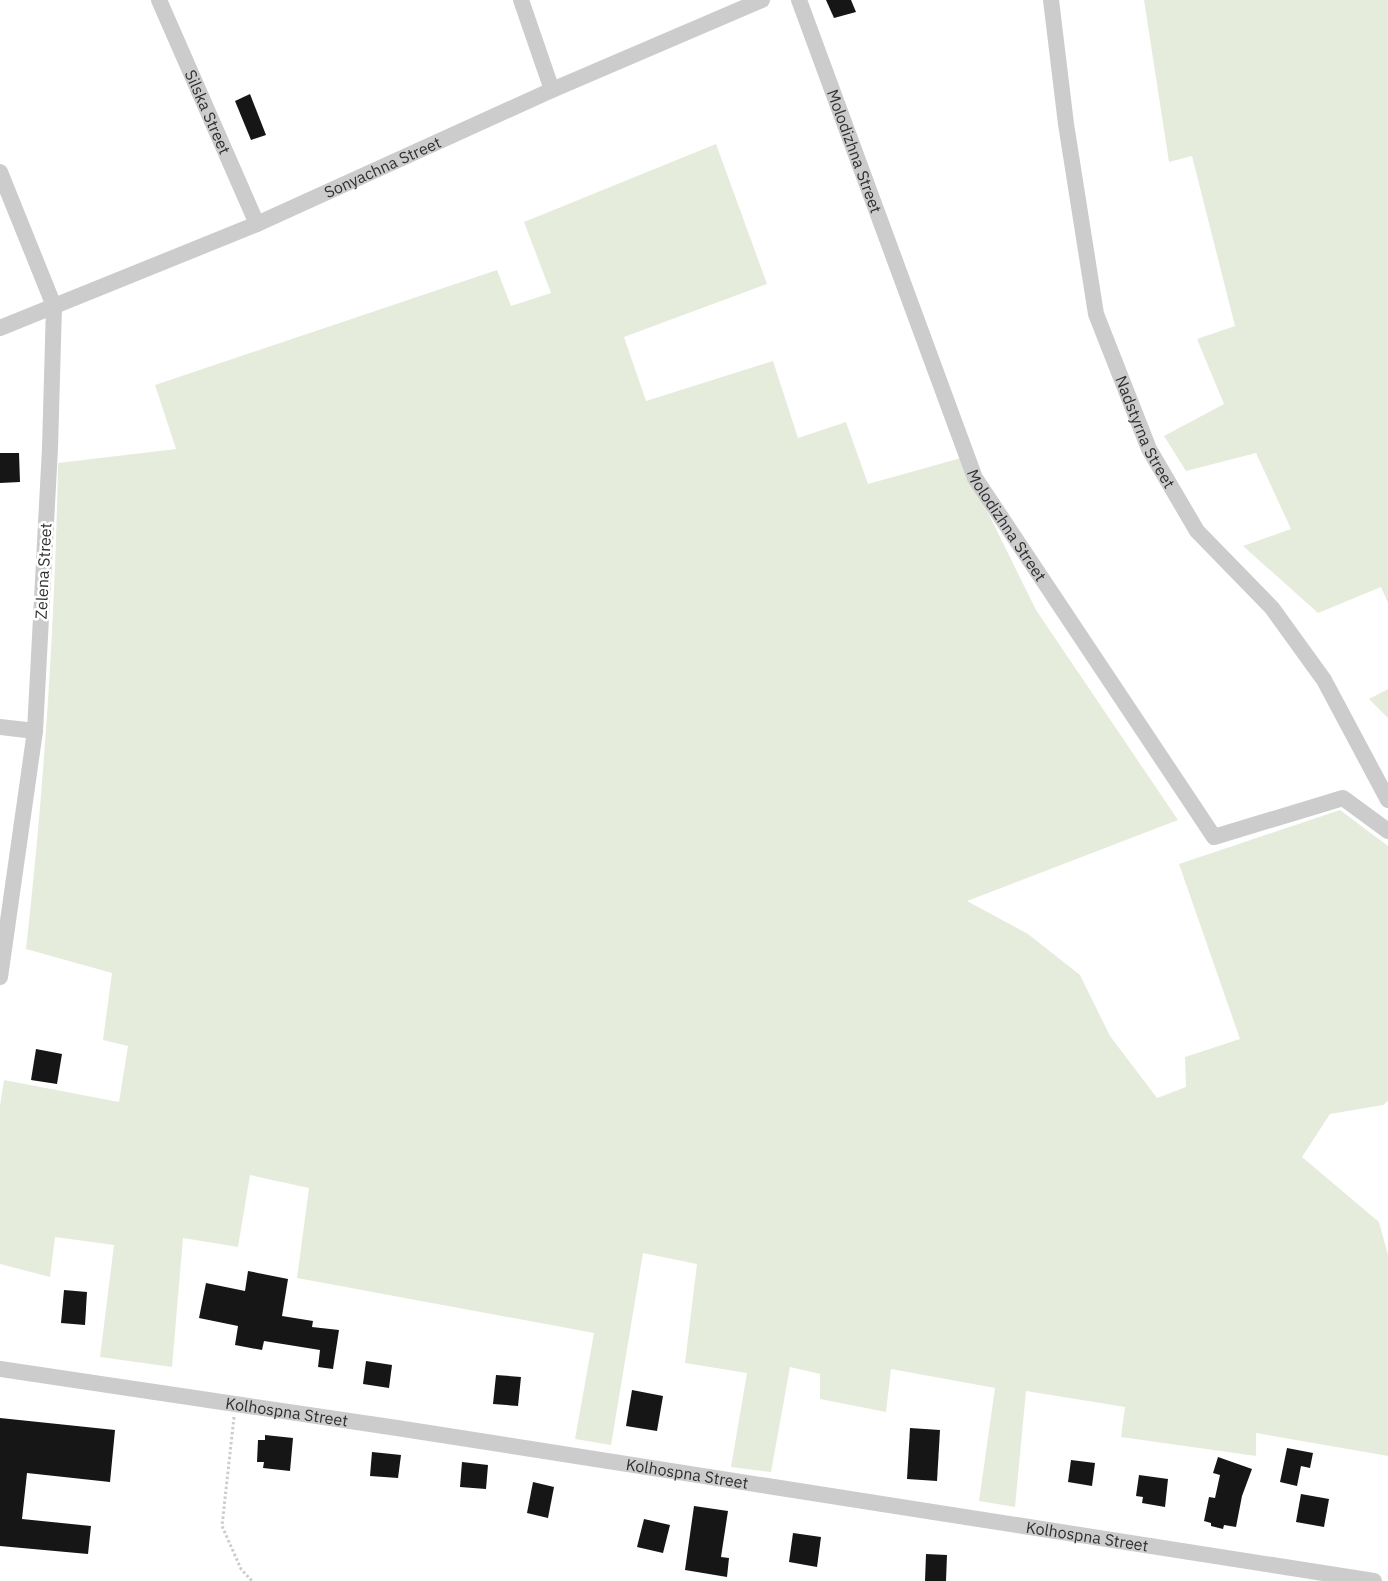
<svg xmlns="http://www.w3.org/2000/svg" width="1388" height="1581" font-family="'IBM Plex Sans',sans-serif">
<rect width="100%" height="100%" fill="#fff"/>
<g fill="#e6ecdc">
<polygon points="1144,0 1388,0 1388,603 1381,587 1318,613 1243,546 1291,529 1256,453 1186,471 1164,436 1224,404 1197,339 1235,326 1192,156 1169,162"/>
<path d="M716,144L767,284L624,337L646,401L773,361L798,438L846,422L868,484L961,458L1036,610L1178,820L967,901L1028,934L1080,975L1110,1036L1157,1098L1186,1087L1185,1057L1240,1039L1179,864L1340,810L1388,846V1101L1383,1105L1330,1114L1302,1157L1379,1222L1388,1255V1456L1256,1433V1456L1121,1437L1125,1407L1026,1391L1015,1507L979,1501L995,1388L891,1369L886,1412L820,1399V1374L790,1367L771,1472L731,1467L747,1373L685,1363L697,1264L643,1253L611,1445L575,1439L594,1333L297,1278L309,1188L250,1175L238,1247L183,1238L172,1367L100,1357L114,1245L55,1237L50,1277L0,1264V1106L4,1080L119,1102L128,1046L103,1040L112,973L26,949C44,788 55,625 58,463L176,449L155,385L497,270L511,306L551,293L524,222Z"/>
<polygon points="1388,689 1388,718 1369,699"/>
</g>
<g fill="#161616">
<polygon points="826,0 851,0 856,12 834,18"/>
<polygon points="250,94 266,135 251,140 235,101"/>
<polygon points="0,453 19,453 20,482 0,483"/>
<polygon points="36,1049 62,1054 57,1084 31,1080"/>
<polygon points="248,1271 288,1279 282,1316 313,1321 312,1327 339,1330 333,1369 318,1367 320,1350 264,1341 262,1350 235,1345 238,1326 199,1318 206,1283 245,1291"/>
<polygon points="64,1290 87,1292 85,1325 61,1323"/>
<polygon points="366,1361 392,1365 389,1388 363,1384"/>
<polygon points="496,1375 521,1377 518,1406 493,1404"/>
<polygon points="632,1390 663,1396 657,1431 626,1426"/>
<polygon points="0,1418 115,1430 110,1482 27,1473 22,1519 91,1526 88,1554 0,1546"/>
<polygon points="910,1428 940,1430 937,1481 907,1479"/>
<polygon points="265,1435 293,1438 290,1471 263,1468 264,1462 257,1462 258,1440 265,1440"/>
<polygon points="1287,1448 1313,1453 1310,1468 1301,1466 1297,1486 1280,1482"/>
<polygon points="372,1452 401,1455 398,1478 370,1476"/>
<polygon points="1218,1457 1252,1469 1242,1496 1236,1527 1224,1525 1223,1529 1211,1526 1211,1523 1204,1521 1209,1497 1215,1498 1220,1475 1213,1473"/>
<polygon points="1071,1460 1095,1463 1092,1486 1068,1482"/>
<polygon points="462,1462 488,1465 486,1489 460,1487"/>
<polygon points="1139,1475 1168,1479 1165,1507 1142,1503 1143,1497 1136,1496"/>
<polygon points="533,1482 554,1487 548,1518 527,1513"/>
<polygon points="1301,1494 1329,1499 1324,1527 1296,1522"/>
<polygon points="694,1506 728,1511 721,1557 729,1558 727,1577 685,1570"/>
<polygon points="644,1519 670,1525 663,1553 637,1547"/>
<polygon points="793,1533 821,1537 817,1567 789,1562"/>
<polygon points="926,1554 947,1555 946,1581 925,1581"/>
</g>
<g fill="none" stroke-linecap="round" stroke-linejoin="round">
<polyline stroke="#ccc" stroke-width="3" stroke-dasharray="2.5 2.5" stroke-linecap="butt" points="234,1417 222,1526 241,1569 252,1581"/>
<g stroke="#ccc" stroke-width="16">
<path id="s1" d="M159,0L257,224"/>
<polyline points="521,0 552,90"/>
<path id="s2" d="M799,0L975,478L1214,837L1343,798L1388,831"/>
<path id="s3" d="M1051,0L1066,124L1096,314L1149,449L1197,531L1272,608L1324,680L1388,800"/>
<polyline points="0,172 54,306 50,448 35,731 0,977"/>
<path id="s4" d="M0,328L257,224L552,90L762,0"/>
<polyline points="0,727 35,731"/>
<path id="s5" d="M0,1369L397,1428L1374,1581"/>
</g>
</g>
<g text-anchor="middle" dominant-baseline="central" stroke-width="5" stroke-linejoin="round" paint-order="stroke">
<g font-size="16" fill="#2f2f2f" stroke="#fff">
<text stroke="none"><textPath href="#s1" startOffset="122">Silska Street</textPath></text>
<text stroke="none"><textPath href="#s2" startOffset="161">Molodizhna Street</textPath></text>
<text stroke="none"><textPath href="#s4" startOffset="415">Sonyachna Street</textPath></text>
<text stroke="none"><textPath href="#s3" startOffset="445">Nadstyrna Street</textPath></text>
<text stroke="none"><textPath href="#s2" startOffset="566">Molodizhna Street</textPath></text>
<text transform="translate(43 571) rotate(-87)">Zelena Street</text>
<text stroke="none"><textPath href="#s5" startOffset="290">Kolhospna Street</textPath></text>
<text stroke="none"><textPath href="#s5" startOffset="695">Kolhospna Street</textPath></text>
<text stroke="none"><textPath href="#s5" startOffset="1100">Kolhospna Street</textPath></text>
</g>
</g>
</svg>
